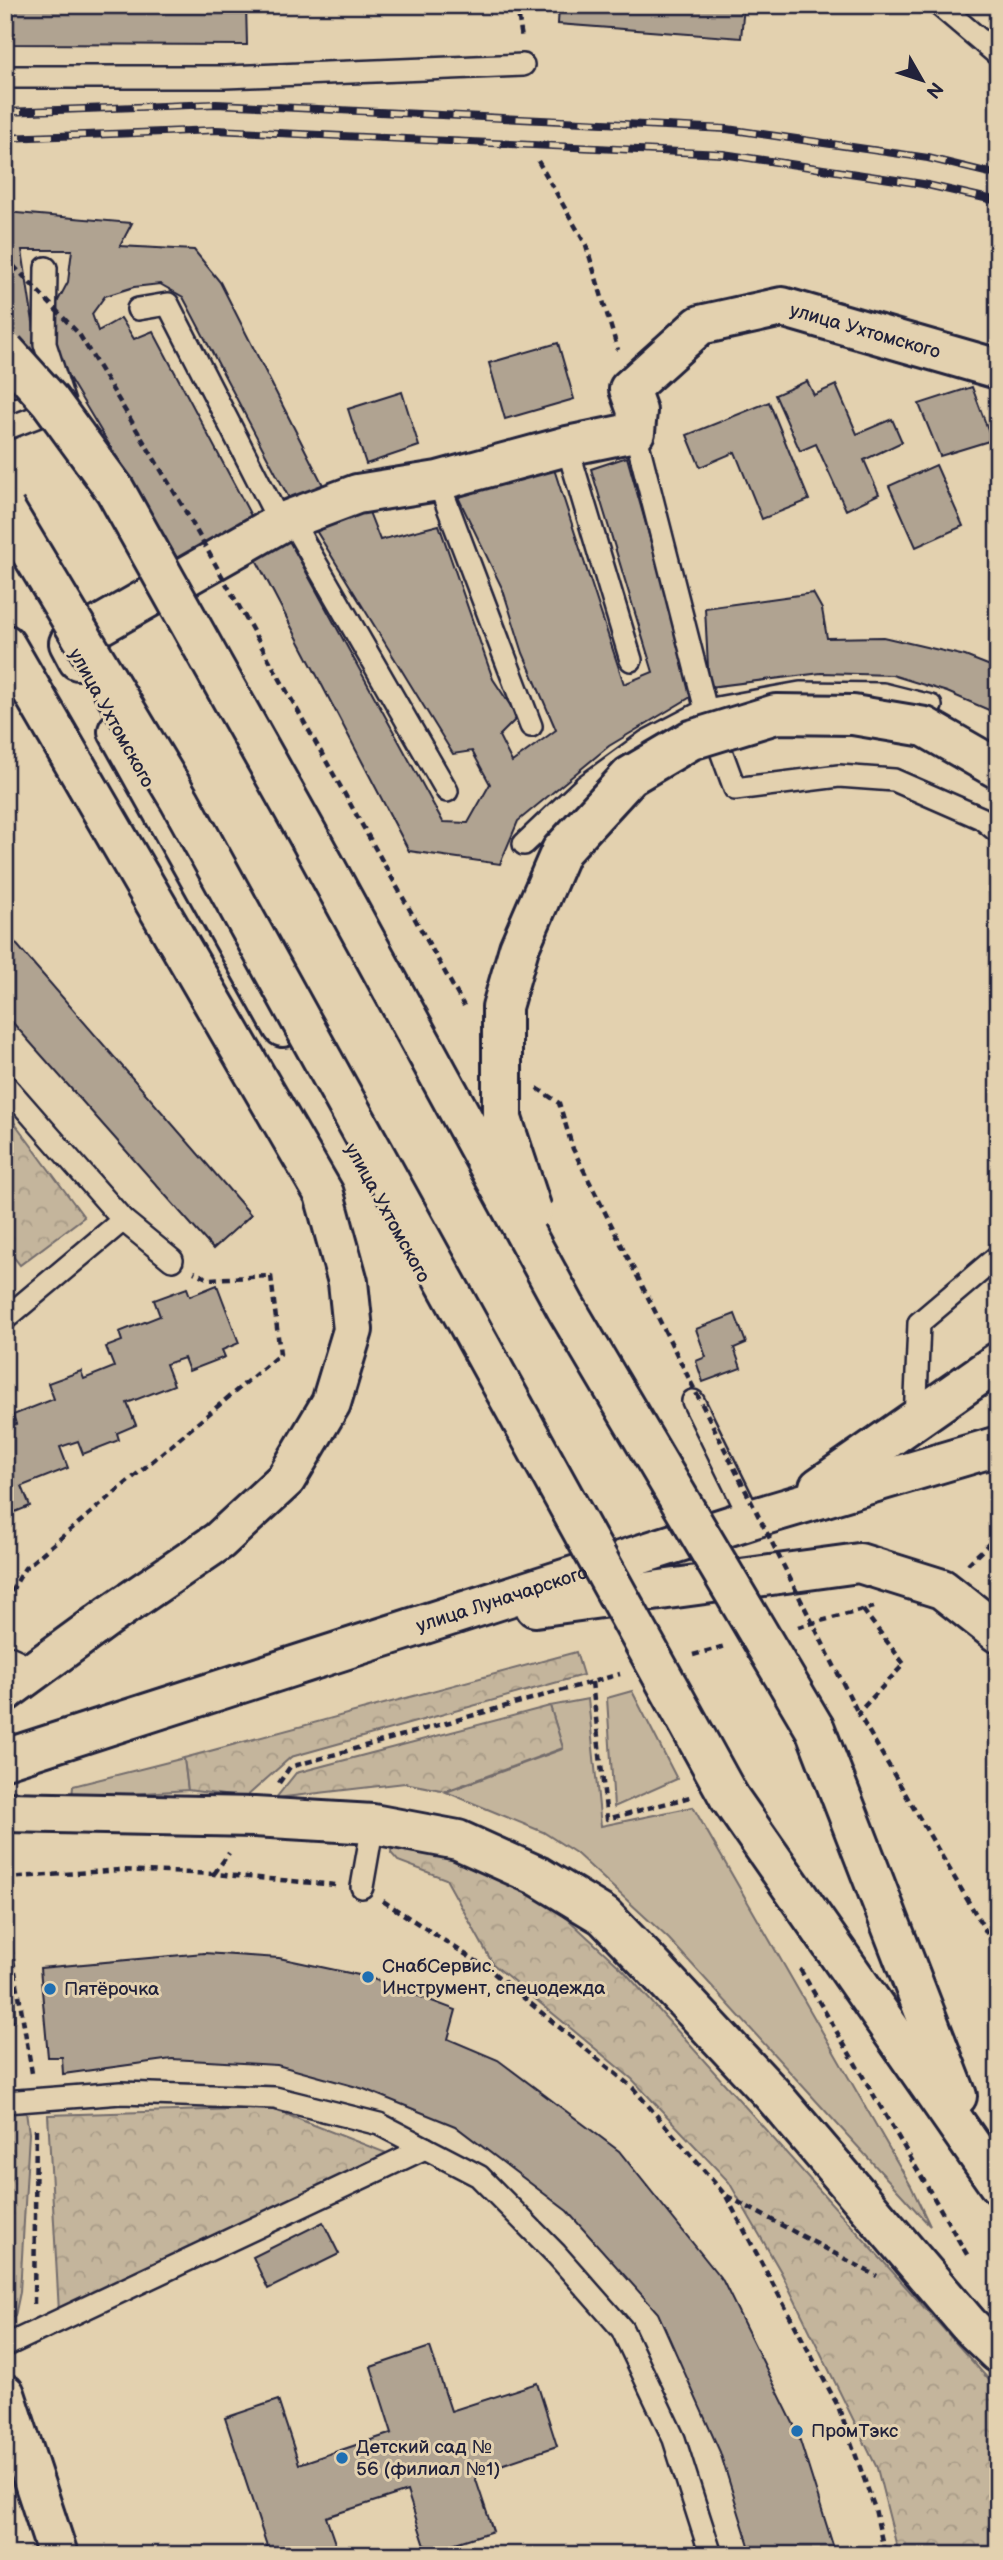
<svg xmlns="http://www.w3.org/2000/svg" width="1003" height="2560" font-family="'Balsamiq Sans',sans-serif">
<defs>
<pattern id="forest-crowns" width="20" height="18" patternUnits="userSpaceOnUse" patternTransform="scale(1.75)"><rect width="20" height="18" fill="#c4b59c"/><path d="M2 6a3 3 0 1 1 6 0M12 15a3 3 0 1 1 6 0" fill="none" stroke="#a89b87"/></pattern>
</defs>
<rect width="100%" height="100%" fill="#e3d1af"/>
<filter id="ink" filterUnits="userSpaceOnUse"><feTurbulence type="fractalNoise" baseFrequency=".0143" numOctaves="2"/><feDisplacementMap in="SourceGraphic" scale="14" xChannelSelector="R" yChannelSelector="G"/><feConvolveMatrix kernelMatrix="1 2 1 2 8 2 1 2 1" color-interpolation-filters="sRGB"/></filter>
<g filter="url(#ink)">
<g fill="#c4b59c" stroke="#736c6c" stroke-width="2">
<polygon points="632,1691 677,1779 614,1807 607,1698"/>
<polygon points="588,1699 601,1826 693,1807 911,2186 930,2226 669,1939 576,1853 543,1832 446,1792 563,1749 550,1706"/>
<polygon points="184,1758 188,1790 72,1798 73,1786"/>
</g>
<g fill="url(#forest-crowns)" stroke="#736c6c" stroke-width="2">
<polygon points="5,1110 84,1217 20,1265 5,1246"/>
<polygon points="576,1652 583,1675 291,1757 245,1798 188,1790 184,1758"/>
<polygon points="550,1706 563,1748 446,1791 405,1783 276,1798 296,1773"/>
<polygon points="392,1844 437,1848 529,1889 569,1920 624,1971 998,2390 998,2555 899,2555 877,2468 781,2272 729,2182 632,2079 493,1964 446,1879 398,1861 391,1853"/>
<polygon points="270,2108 389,2154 59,2312 48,2115"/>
<polygon points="26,2112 29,2133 20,2292 15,2316 5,2321 5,2113"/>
</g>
<g fill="#b0a391" stroke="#22223b" stroke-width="2">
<polygon points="5,5 246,5 247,45 5,44"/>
<polygon points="559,5 744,5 741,38 558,24"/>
<polygon points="998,110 998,144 990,141"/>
<polygon points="5,212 132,223 120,246 194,250 220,282 324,487 290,500 183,297 160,284 134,287 105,296 92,314 98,331 121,318 134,339 153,331 257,527 182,566 59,361 52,312 68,282 72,250 22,250 44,394 5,398"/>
<polygon points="558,343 574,399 505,419 489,363"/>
<polygon points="807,381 814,395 836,385 857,434 892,419 902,442 864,460 879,494 846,510 816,444 800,451 775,395"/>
<polygon points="972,387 992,440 940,456 919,404"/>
<polygon points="402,392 419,446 366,464 348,409"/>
<polygon points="769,402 809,500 762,519 735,452 700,467 687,435"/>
<polygon points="627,457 694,695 609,746 518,821 500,864 409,851 250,548 286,535 443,822 468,823 490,784 472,751 453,754 312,524 367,507 380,540 439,525 493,679 518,717 499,736 512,762 556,730 523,653 503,590 458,497 554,469 624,684 653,672 591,469"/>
<polygon points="936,465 963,526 916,547 889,486"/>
<polygon points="813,593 822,609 827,638 883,637 965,656 998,669 998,714 947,692 892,675 821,673 709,687 705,608"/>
<polygon points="5,931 251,1215 213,1249 5,1014"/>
<polygon points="217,1285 239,1343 222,1350 225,1357 189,1371 184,1358 166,1364 174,1385 127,1403 136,1425 117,1433 119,1440 83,1454 78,1441 60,1447 68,1468 22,1486 30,1506 10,1514 13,1521 5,1524 5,1450 8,1449 5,1428 16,1424 13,1415 54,1399 48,1383 81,1371 84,1379 114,1367 106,1347 122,1341 119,1332 160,1316 154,1300 187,1288 190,1296"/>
<polygon points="735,1314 746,1343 734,1348 741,1368 703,1382 696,1361 706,1357 696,1329"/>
<polygon points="204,1953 279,1958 368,1977 456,2010 448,2039 498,2060 619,2151 723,2281 797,2431 836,2555 752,2555 720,2452 658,2313 567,2211 455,2126 364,2089 277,2065 172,2059 63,2074 62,2057 48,2057 40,1968"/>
<polygon points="5,1979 14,1982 15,2021 5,2022"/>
<polygon points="323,2222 339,2254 268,2289 253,2257"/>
<polygon points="430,2347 451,2411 537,2383 557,2446 474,2474 493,2531 427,2552 407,2491 326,2517 339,2555 270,2555 225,2418 278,2400 299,2464 392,2433 371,2367"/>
</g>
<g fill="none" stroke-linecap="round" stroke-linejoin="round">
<defs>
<g id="service">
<polyline points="939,5 998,55"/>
<polyline points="5,77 225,77 523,65"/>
<polyline points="138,309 168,304 280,523"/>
<polyline points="5,429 65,406 45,344 46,268"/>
<polyline points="635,432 706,710 735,789 839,776 894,780 981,818 998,832"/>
<polyline points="567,446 631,660"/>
<polyline points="438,481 531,726"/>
<polyline points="291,520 447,791"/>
<polyline points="524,844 585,786 647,741 706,710 800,693 883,694 931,706"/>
<polyline points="5,1085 123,1220 172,1260"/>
<polyline points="5,1319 123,1220"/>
<polyline points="693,1401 751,1519"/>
<polyline points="915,1422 919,1323 998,1256"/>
<polyline points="5,1655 36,1669"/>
<polyline points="362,1887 373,1824"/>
<polyline points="5,2102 121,2093 275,2098 379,2124 479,2176 556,2254 622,2329 674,2439 711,2555"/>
<polyline points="5,2346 425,2148"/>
</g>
<g id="minor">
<path id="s1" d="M78,660L69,643L280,523L357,494L438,481L567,446L635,432L637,411L629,389L700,325L782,307L998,369"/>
<polyline points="118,731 283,1027"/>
<polyline points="5,2394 58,2555"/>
</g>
<g id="primary">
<polyline points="5,644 324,1194 348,1282 353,1330 331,1403 286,1479 219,1541 109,1616 5,1692"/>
<polyline points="819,1487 998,1362"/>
<polyline points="535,1607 859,1563 942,1589 998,1633"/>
<polyline points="815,1729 957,2096"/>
<path id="s2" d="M5,1759L751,1519L998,1446"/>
<polyline points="729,1797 998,2184"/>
<polyline points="5,1812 254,1817 373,1824 458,1840 538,1876 604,1916 656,1970 772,2094 969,2325 998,2353"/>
</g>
</defs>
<use href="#service" stroke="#22223b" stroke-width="26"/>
<use href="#minor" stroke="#22223b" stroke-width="44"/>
<use href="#primary" stroke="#22223b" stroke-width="44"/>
<g stroke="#22223b" stroke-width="4.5" stroke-dasharray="7 5" stroke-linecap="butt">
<polyline points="517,5 522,39"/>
<polyline points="538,161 586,245 618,350"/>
<polyline points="968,1564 998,1535"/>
<polyline points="5,1602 25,1568 280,1354 271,1276 209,1279 194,1272"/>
<polyline points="863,1610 904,1664 858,1713 998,1952"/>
<polyline points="798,1627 874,1607"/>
<polyline points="693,1655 725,1646"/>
<polyline points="592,1682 607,1819 690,1797"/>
<polyline points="279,1783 290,1767 620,1674"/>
<polyline points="214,1874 229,1853"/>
<polyline points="5,1878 121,1870 214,1874 336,1885"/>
<polyline points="383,1901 490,1970 633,2088 726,2196 838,2406 875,2509 885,2555"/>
<polyline points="5,1912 32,2073"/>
<polyline points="800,1969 969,2258"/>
<polyline points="727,2196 877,2276"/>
<polyline points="34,2304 36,2127"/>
</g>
<use href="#service" stroke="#e3d1af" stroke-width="21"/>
<use href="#minor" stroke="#e3d1af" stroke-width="38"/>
<use href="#primary" stroke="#e3d1af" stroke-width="38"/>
<defs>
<g id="rail">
<polyline points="5,112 216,104 727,129 928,158 998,175"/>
<polyline points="5,138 216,130 723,154 923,184 998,201"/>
</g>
</defs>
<use href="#rail" stroke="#22223b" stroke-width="8"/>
<use href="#rail" stroke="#e3d1af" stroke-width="5" stroke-dasharray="16" stroke-linecap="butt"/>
<defs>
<g id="primary-bridge">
<polyline points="5,351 50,401 115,490 307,833 566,1308 815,1729"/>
<polyline points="5,509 180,801 729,1797"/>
<polyline points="532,1210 502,1119 502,1007 519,948 561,851 630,776 691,740 776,714 853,715 925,727 998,769"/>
</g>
</defs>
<use href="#primary-bridge" stroke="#22223b" stroke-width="44" stroke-linecap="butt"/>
<g stroke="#22223b" stroke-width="4.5" stroke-dasharray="7 5" stroke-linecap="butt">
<polyline points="5,257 79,334 182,505 464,1006"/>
<polyline points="537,1088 559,1103 573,1149 858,1713"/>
</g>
<use href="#primary-bridge" stroke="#e3d1af" stroke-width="38"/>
</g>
</g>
<g fill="#1f6fb2" stroke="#e3d1af" stroke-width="2.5">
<circle cx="368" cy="1977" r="7"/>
<circle cx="50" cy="1989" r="7"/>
<circle cx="797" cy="2431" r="7"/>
<circle cx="342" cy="2458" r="7"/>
</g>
<g text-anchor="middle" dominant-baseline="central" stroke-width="6" stroke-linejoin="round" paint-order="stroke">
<g font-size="19" fill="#22223b" stroke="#e3d1af">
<text stroke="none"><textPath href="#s1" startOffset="940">улица Ухтомского</textPath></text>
<text transform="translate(111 718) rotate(61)">улица Ухтомского</text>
<text transform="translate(387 1213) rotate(61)">улица Ухтомского</text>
<text stroke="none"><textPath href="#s2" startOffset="522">улица Луначарского</textPath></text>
</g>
<g font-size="19" fill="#22223b" stroke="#e3d1af" text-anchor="start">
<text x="382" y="1966">СнабСервис.<tspan x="382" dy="22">Инструмент, спецодежда</tspan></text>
<text x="64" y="1989">Пятёрочка</text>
<text x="811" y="2431">ПромТэкс</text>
<text x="356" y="2447">Детский сад №<tspan x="356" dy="22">56 (филиал №1)</tspan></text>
</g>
</g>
<rect width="1003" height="2560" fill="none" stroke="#e3d1af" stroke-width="28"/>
<rect x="14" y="14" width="975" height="2532" fill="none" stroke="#22223b" stroke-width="2.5" filter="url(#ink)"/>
<g transform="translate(922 80) rotate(129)" stroke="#e3d1af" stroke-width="5" paint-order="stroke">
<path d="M0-5L12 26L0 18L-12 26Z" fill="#22223b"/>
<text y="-10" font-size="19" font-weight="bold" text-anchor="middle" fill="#22223b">N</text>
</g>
</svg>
